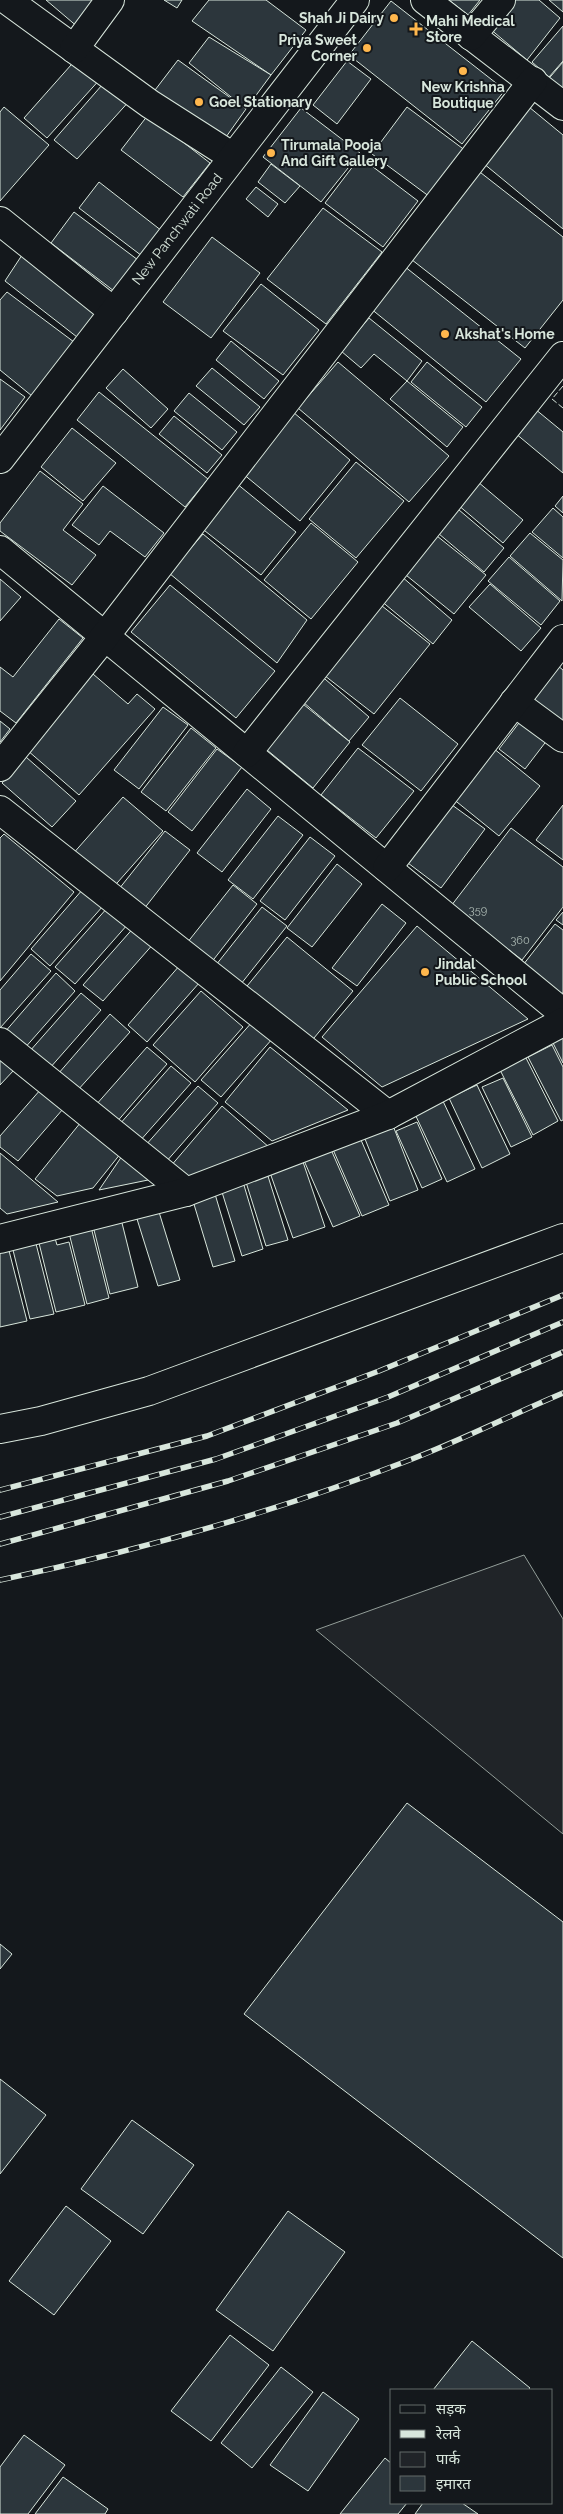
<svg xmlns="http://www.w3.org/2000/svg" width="563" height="2514" font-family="Raleway,'Noto Sans Devanagari',sans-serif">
<rect width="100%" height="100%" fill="#14181c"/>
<polygon fill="#202428" stroke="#939e99" points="524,1555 563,1619 563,1834 316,1630"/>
<g fill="#2c363c" stroke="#d8e6dc">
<polygon points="46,0 102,0 79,28"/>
<polygon points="164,0 182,0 177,8"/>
<polygon points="209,0 266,0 306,30 271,75 192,21"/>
<polygon points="449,0 480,0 468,15"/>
<polygon points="514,0 539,0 560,18 527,60 489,28"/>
<polygon points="549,0 563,0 563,12"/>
<polygon points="391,1 505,90 462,144 349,55"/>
<polygon points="563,26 563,61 549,77 532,62"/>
<polygon points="209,37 271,75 246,109 189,63"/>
<polygon points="79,56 102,77 47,138 24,118"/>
<polygon points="178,60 246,109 221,144 152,94"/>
<polygon points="347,61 371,79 337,124 313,105"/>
<polygon points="563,62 563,98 545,83"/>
<polygon points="109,77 132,98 77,159 54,140"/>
<polygon points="4,107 49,145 0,201 0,112"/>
<polygon points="407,107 466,151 430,197 372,154"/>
<polygon points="529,107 563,135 563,229 483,163"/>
<polygon points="301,108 360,153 321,202 263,157"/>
<polygon points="148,115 210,163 183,197 121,150"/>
<polygon points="360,157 418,201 383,247 325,203"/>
<polygon points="271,164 300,186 285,203 258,182"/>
<polygon points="476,169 563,237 563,300 525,348 407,256"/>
<polygon points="99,182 162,231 142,256 79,208"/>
<polygon points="256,187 278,204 268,217 246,199"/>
<polygon points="323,208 382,252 326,324 267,279"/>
<polygon points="74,212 138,260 114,291 51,243"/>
<polygon points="212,237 260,273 211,338 163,302"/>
<polygon points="24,252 98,309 77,337 5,281"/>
<polygon points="404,266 521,359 486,402 370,308"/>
<polygon points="261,284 319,330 283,375 223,331"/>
<polygon points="7,292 74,342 32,396 0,370 0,300"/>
<polygon points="369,318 422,361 407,381 374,354 361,368 341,351"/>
<polygon points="231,341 279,381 264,399 216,360"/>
<polygon points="338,362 449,456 409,502 298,408"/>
<polygon points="427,362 482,407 466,427 411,382"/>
<polygon points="212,368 260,407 244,425 196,386"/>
<polygon points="123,369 168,409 151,428 106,388"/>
<polygon points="0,379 25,397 0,430"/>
<polygon points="407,381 463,427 447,447 390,399"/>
<polygon points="99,392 208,479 185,507 77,420"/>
<polygon points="189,393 237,432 222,450 174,411"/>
<polygon points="529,404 563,432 563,473 509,428"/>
<polygon points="293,412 350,460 300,521 242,473"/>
<polygon points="174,416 222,455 207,473 159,434"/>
<polygon points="72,428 116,463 83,501 41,467"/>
<polygon points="356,462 404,501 356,558 309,519"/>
<polygon points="40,471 83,504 63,530 96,555 72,585 0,531 0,523"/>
<polygon points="471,476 523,520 503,543 451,499"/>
<polygon points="236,483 296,532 261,575 200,527"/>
<polygon points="103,486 164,533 145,557 110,531 99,545 72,525"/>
<polygon points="563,496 563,513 555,506"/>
<polygon points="452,504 504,548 484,572 432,528"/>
<polygon points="553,508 563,517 563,558 532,532"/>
<polygon points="311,523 358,562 311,619 264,580"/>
<polygon points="432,532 486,575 454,614 401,571"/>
<polygon points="530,533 563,560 562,601 510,556"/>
<polygon points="203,534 307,620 277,663 169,573"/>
<polygon points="509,557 560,601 541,625 488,581"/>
<polygon points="401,576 452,620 433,644 380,600"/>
<polygon points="0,579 21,597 0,621"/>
<polygon points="490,584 541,628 521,651 469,607"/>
<polygon points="170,585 275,671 236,718 131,632"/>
<polygon points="377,602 430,644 374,714 320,672"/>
<polygon points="59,619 83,638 16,723 0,711 0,667 13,677"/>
<polygon points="552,661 563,670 563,723 526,693"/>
<polygon points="318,673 369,717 349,741 297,697"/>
<polygon points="93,674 128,704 137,694 155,709 79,795 27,750"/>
<polygon points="400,698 458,744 421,791 362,745"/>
<polygon points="298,700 350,742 313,788 261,745"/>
<polygon points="163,707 188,725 139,789 114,770"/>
<polygon points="522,719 548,739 525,769 499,749"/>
<polygon points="0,721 10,729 0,742"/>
<polygon points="191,728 216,748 166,811 141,792"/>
<polygon points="358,748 414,791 376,838 321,795"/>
<polygon points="493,748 540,786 499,836 452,798"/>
<polygon points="217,749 242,767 192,831 168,812"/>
<polygon points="26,757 76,801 52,827 2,783"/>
<polygon points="247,789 271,809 222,872 197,853"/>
<polygon points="123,797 163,831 110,891 71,856"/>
<polygon points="448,802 485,829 441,888 404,860"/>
<polygon points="563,805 563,860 536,840"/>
<polygon points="278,816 303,835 253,899 228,880"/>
<polygon points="511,828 563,867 563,907 522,960 451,906"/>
<polygon points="165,831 190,850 140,914 115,894"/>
<polygon points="4,834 74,892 0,981 0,838"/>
<polygon points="310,837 335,856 285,920 260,901"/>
<polygon points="337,864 362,884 312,947 287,928"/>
<polygon points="233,885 257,904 207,968 183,948"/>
<polygon points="83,889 103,906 50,966 31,949"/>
<polygon points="382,904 406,923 357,986 332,968"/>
<polygon points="108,907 128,924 75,984 55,967"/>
<polygon points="262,907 287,926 237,989 212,970"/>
<polygon points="563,912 563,925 556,920"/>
<polygon points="555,924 563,930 563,993 560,994 523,965"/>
<polygon points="136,925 155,942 103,1001 83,985"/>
<polygon points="417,926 528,1019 382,1087 322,1037"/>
<polygon points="287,937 353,991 309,1044 243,991"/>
<polygon points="31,954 51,971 0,1028 0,990"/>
<polygon points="180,965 200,982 147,1042 128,1025"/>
<polygon points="56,973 75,991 23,1050 4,1033"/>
<polygon points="201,991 243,1027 195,1082 153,1045"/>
<polygon points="81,993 101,1010 49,1069 29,1052"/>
<polygon points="110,1014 130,1032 77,1091 58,1074"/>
<polygon points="253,1021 273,1038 221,1097 201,1080"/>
<polygon points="563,1033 563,1063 551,1039"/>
<polygon points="552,1045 563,1067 563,1120 561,1121 528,1057"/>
<polygon points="147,1047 167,1064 115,1124 95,1106"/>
<polygon points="270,1047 348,1110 272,1141 225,1102"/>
<polygon points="525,1056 558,1121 533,1135 499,1068"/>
<polygon points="0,1058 14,1070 0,1085"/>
<polygon points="171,1066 191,1083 139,1142 119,1125"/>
<polygon points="503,1078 532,1137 511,1147 482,1087"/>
<polygon points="477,1085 510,1154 482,1168 449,1098"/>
<polygon points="198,1086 218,1103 165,1163 145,1146"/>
<polygon points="41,1089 63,1109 18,1161 0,1147 0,1136"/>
<polygon points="442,1099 475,1169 447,1182 414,1112"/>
<polygon points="222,1106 270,1148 186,1181 170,1167"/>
<polygon points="85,1117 125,1148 93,1188 57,1196 35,1179"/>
<polygon points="417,1122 442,1179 422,1188 396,1131"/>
<polygon points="392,1123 418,1190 390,1201 363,1134"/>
<polygon points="358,1133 389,1205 362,1216 331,1145"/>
<polygon points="329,1145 360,1216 333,1227 302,1156"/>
<polygon points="0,1153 58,1202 7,1214 0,1208"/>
<polygon points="122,1156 153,1179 99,1190"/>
<polygon points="301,1156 325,1227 293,1238 268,1167"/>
<polygon points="267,1173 288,1240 266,1246 245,1179"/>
<polygon points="243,1182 263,1249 242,1256 221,1189"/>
<polygon points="215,1194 235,1261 213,1267 193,1201"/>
<polygon points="159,1212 180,1280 158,1286 137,1219"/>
<polygon points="121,1219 138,1287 110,1294 93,1226"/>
<polygon points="90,1223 109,1298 87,1304 68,1229"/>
<polygon points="53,1231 57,1245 69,1242 85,1305 56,1312 37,1235"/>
<polygon points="34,1236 54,1314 30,1319 11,1242"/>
<polygon points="7,1243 27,1321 0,1327 0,1245"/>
<polygon points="407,1803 563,1922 563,2258 244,2014"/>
<polygon points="0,1944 12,1954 0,1969"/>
<polygon points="0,2079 46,2115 0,2174"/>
<polygon points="132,2120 194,2165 143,2234 81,2189"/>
<polygon points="66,2206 111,2241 54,2315 9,2281"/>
<polygon points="288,2211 345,2252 273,2351 216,2310"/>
<polygon points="230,2335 269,2365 211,2441 171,2411"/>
<polygon points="472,2341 530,2388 528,2390 433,2390"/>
<polygon points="281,2367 313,2392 252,2468 221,2443"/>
<polygon points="323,2392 359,2419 308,2491 270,2465"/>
<polygon points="24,2435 65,2465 28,2514 0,2514 0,2467"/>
<polygon points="385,2458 392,2464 392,2503 407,2503 398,2514 340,2514"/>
<polygon points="63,2477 108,2509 105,2514 35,2514"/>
<polygon points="423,2503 462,2503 478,2514 415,2514"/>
</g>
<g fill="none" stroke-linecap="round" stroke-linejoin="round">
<defs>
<g id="street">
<polyline points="7,0 150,104 233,157"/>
<polyline points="425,0 563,106"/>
<polyline points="471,36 501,0"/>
<polyline points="74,49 110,0"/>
<polyline points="0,221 114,312"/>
<polyline points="0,459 355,0"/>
<polyline points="0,550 563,1013"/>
<polyline points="514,702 563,738"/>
<polyline points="247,753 563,356"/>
<polyline points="0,767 105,636 533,81"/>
<polyline points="0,810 388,1115"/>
<polyline points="387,868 563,639"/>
<polyline points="0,1042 186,1192"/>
<polyline points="0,1239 186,1192 388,1115 563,1022"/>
<polyline points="0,1429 41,1421 149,1391 563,1238"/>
</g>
</defs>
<use href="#street" stroke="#d8e6dc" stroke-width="30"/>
<use href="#street" stroke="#14181c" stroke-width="28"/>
<defs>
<g id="rail">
<polyline points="0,1490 207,1436 379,1371 563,1295"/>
<polyline points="0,1517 216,1459 388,1397 563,1322"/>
<polyline points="0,1544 228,1481 397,1423 563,1352"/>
<path d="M0,1580C138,1551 275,1512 407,1461C460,1441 511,1415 563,1393"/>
</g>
</defs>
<use href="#rail" stroke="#d8e6dc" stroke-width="5.5"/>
<use href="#rail" stroke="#14181c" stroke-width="4" stroke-dasharray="11" stroke-linecap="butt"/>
<polyline stroke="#d8e6dc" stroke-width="1" stroke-dasharray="6 2.5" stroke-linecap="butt" points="563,386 552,399 563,408"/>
</g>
<g fill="#ffb74d" stroke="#14181c" stroke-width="2">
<circle cx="394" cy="18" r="5"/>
<path d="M413.5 21.5h5v5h5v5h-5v5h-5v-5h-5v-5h5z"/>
<circle cx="367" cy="48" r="5"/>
<circle cx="463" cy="71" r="5"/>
<circle cx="199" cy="102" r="5"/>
<circle cx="271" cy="153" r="5"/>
<circle cx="445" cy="334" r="5"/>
<circle cx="425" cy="972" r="5"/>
</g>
<g text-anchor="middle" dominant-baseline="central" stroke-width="4" stroke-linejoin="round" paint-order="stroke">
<g font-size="11" fill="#adbab4">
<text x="478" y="910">359</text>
<text x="520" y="940">360</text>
</g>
<g font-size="14" font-weight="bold" fill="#d8e6dc" stroke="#14181c" text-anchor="start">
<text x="384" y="18" text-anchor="end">Shah Ji Dairy</text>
<text x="426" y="21">Mahi Medical<tspan x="426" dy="16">Store</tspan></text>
<text x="357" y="40" text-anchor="end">Priya Sweet<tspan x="357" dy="16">Corner</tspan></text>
<text x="463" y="87" text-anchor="middle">New Krishna<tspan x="463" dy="16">Boutique</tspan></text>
<text x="209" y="102">Goel Stationary</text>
<text x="281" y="145">Tirumala Pooja<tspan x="281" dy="16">And Gift Gallery</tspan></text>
<text x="455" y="334">Akshat's Home</text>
<text x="435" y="964">Jindal<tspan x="435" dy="16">Public School</tspan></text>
</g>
<g font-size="14" fill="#d8e6dc" stroke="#14181c">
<text transform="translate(177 229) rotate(-52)">New Panchwati Road</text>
</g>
</g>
<rect x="390" y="2389" width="162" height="115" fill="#14181c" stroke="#626a69"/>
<rect x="400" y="2405" width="25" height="8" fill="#14181c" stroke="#626a69"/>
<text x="436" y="2414" font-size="15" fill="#d8e6dc">सड़क</text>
<rect x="400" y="2430" width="25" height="8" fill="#d8e6dc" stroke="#626a69"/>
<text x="436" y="2439" font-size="15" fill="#d8e6dc">रेलवे</text>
<rect x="400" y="2452" width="25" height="15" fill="#202428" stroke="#626a69"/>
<text x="436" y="2464" font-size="15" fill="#d8e6dc">पार्क</text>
<rect x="400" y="2476" width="25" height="15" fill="#2c363c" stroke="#626a69"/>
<text x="436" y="2489" font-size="15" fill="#d8e6dc">इमारत</text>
</svg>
